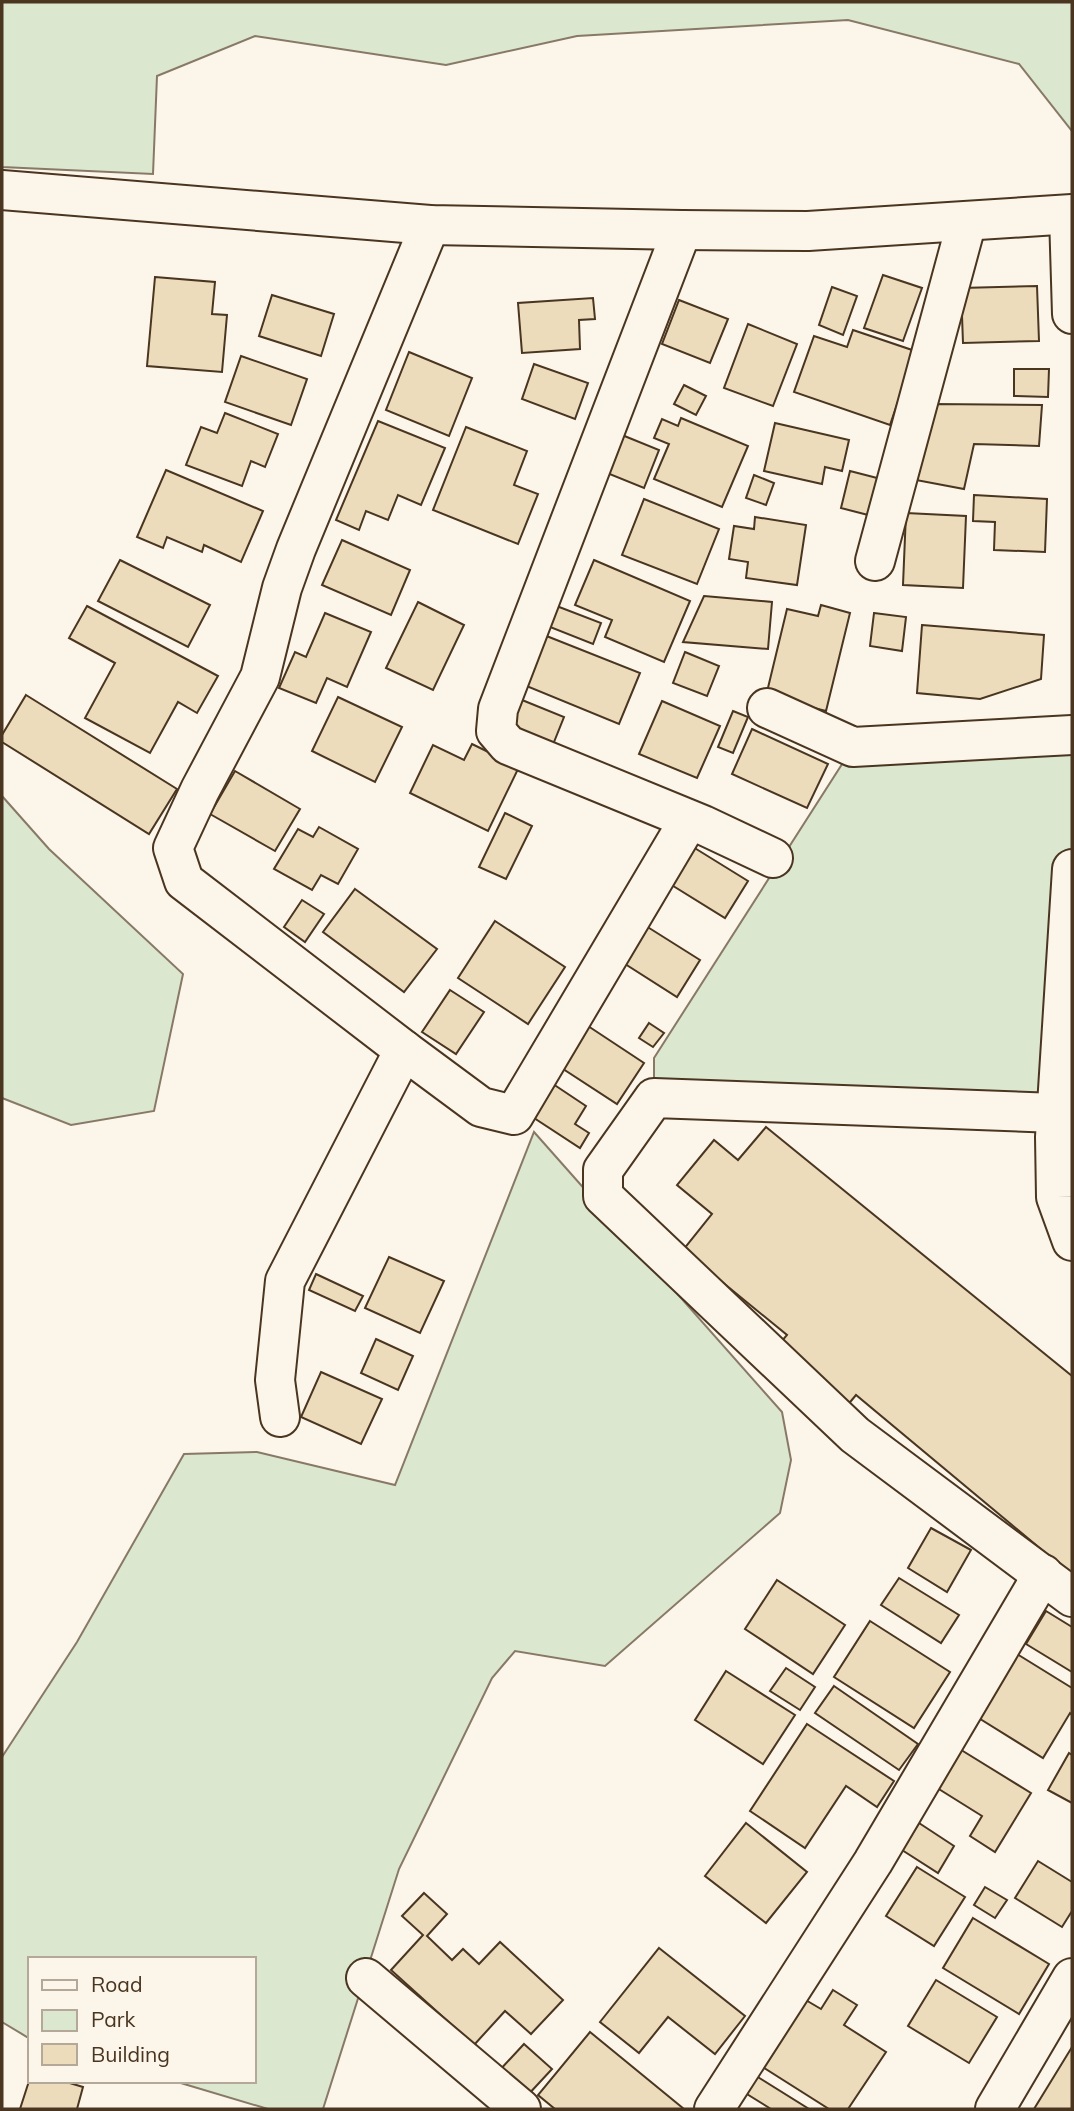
<svg xmlns="http://www.w3.org/2000/svg" width="1074" height="2111" font-family="Mulish,sans-serif">
<rect width="100%" height="100%" fill="#fbf6e9"/>
<g fill="#dce7d0" stroke="#887966" stroke-width="2">
<polygon points="2,2 1072,2 1072,131 1019,64 848,20 577,36 446,65 255,36 157,76 153,174 2,167"/>
<polygon points="1072,735 1072,869 1056,1113 654,1098 654,1058 853,747"/>
<polygon points="2,796 49,849 183,974 154,1111 71,1125 2,1098"/>
<polygon points="534,1132 782,1412 791,1460 780,1513 605,1666 515,1651 492,1678 399,1869 323,2109 268,2109 174,2081 254,2081 254,1959 30,1959 30,2038 27,2037 2,2022 2,1757 77,1642 184,1454 257,1452 395,1485"/>
</g>
<g fill="#ecdcbc" stroke="#4a3520" stroke-width="2">
<polygon points="883,275 922,288 903,341 864,328"/>
<polygon points="155,277 215,282 212,314 227,315 222,372 147,366"/>
<polygon points="1037,286 1039,341 963,343 961,288"/>
<polygon points="832,287 857,296 843,335 819,325"/>
<polygon points="272,295 334,314 321,356 259,336"/>
<polygon points="593,298 595,319 579,320 580,349 522,353 518,303"/>
<polygon points="679,300 728,319 710,363 662,344"/>
<polygon points="748,324 797,344 773,406 724,388"/>
<polygon points="853,330 915,351 890,425 794,392 814,336 847,347"/>
<polygon points="409,352 472,378 449,436 386,410"/>
<polygon points="241,356 307,379 291,425 225,402"/>
<polygon points="534,364 588,383 575,419 522,399"/>
<polygon points="1014,369 1049,369 1048,397 1014,396"/>
<polygon points="684,385 706,396 696,415 674,404"/>
<polygon points="933,404 1042,405 1039,446 974,444 964,489 916,480"/>
<polygon points="225,413 278,434 265,467 251,461 242,486 186,465 201,427 217,433"/>
<polygon points="681,418 748,446 722,507 654,479 669,444 654,438 662,419 678,426"/>
<polygon points="378,421 445,448 421,505 398,495 388,520 366,511 359,530 336,520"/>
<polygon points="775,423 849,440 842,471 825,467 822,484 764,471"/>
<polygon points="466,427 527,451 514,485 538,494 518,544 433,510"/>
<polygon points="622,435 659,450 644,488 607,473"/>
<polygon points="166,470 263,511 241,562 204,545 202,552 167,537 163,548 137,537"/>
<polygon points="850,471 881,479 872,516 841,508"/>
<polygon points="754,475 774,483 766,505 746,498"/>
<polygon points="974,495 1047,499 1045,552 994,550 995,522 973,521"/>
<polygon points="644,499 719,529 697,584 622,555"/>
<polygon points="906,513 966,516 963,588 903,585"/>
<polygon points="755,517 806,525 797,585 746,578 748,562 729,559 734,526 754,529"/>
<polygon points="342,540 410,570 391,615 322,585"/>
<polygon points="120,560 210,605 188,647 98,601"/>
<polygon points="594,560 690,601 664,662 605,637 612,620 575,605"/>
<polygon points="704,596 772,602 768,649 683,642"/>
<polygon points="418,602 464,625 433,690 386,668"/>
<polygon points="554,605 601,623 593,644 545,625"/>
<polygon points="821,605 850,613 826,711 766,696 787,609 818,616"/>
<polygon points="87,606 218,676 197,713 178,702 150,753 85,718 115,663 69,638"/>
<polygon points="325,613 371,632 347,687 327,678 316,703 279,688 295,652 306,657"/>
<polygon points="874,613 906,617 902,651 870,646"/>
<polygon points="922,625 1044,635 1041,679 980,699 917,693"/>
<polygon points="544,635 640,673 619,724 524,685"/>
<polygon points="685,652 719,666 707,696 673,683"/>
<polygon points="26,695 177,789 149,834 2,742 2,735"/>
<polygon points="338,697 402,727 375,782 312,751"/>
<polygon points="522,700 564,717 552,747 510,729"/>
<polygon points="662,701 720,726 697,778 639,754"/>
<polygon points="733,711 748,717 733,753 718,747"/>
<polygon points="752,729 828,764 807,808 732,774"/>
<polygon points="472,744 519,767 488,831 410,793 433,745 464,760"/>
<polygon points="235,771 300,809 275,851 210,814"/>
<polygon points="505,813 532,826 506,879 479,867"/>
<polygon points="319,827 358,849 338,884 321,875 312,890 274,869 298,829 313,837"/>
<polygon points="693,847 748,881 725,918 670,884"/>
<polygon points="355,889 437,949 404,992 323,932"/>
<polygon points="302,900 324,914 305,942 284,927"/>
<polygon points="495,921 565,967 528,1024 458,978"/>
<polygon points="646,926 700,960 677,997 622,962"/>
<polygon points="450,990 484,1012 456,1054 422,1032"/>
<polygon points="649,1023 664,1033 653,1047 639,1038"/>
<polygon points="585,1024 644,1063 617,1104 557,1065"/>
<polygon points="553,1084 586,1106 575,1124 589,1133 580,1148 531,1116"/>
<polygon points="766,1127 1072,1376 1072,1575 856,1395 846,1407 776,1348 787,1335 683,1250 712,1214 677,1185 714,1140 738,1160"/>
<polygon points="389,1257 444,1281 420,1333 365,1308"/>
<polygon points="316,1274 363,1296 355,1311 309,1290"/>
<polygon points="376,1339 413,1356 398,1390 361,1373"/>
<polygon points="321,1372 382,1399 361,1444 301,1417"/>
<polygon points="931,1528 971,1550 947,1592 908,1568"/>
<polygon points="899,1578 959,1615 941,1643 881,1605"/>
<polygon points="777,1580 845,1625 813,1674 745,1629"/>
<polygon points="1046,1611 1072,1627 1072,1672 1026,1644"/>
<polygon points="870,1621 950,1672 914,1728 834,1677"/>
<polygon points="1017,1654 1072,1688 1072,1715 1070,1713 1043,1758 977,1717"/>
<polygon points="786,1668 815,1687 800,1710 770,1691"/>
<polygon points="726,1671 795,1715 763,1764 695,1720"/>
<polygon points="834,1686 918,1744 899,1770 815,1713"/>
<polygon points="807,1724 894,1781 877,1807 846,1786 805,1848 750,1811"/>
<polygon points="958,1748 1031,1793 995,1852 970,1836 982,1816 934,1786"/>
<polygon points="1069,1753 1072,1755 1072,1803 1048,1790"/>
<polygon points="746,1823 807,1872 766,1923 705,1876"/>
<polygon points="919,1823 954,1846 938,1873 902,1850"/>
<polygon points="1038,1861 1072,1882 1072,1911 1062,1927 1015,1898"/>
<polygon points="917,1867 965,1897 934,1946 886,1916"/>
<polygon points="985,1887 1007,1900 995,1918 974,1905"/>
<polygon points="424,1893 447,1914 427,1936 452,1960 463,1949 479,1964 500,1942 563,2000 531,2034 505,2011 474,2045 391,1970 423,1935 402,1916"/>
<polygon points="973,1918 1049,1964 1019,2014 943,1968"/>
<polygon points="659,1948 745,2016 715,2054 668,2017 639,2053 600,2022"/>
<polygon points="936,1980 997,2017 969,2063 908,2026"/>
<polygon points="833,1990 857,2005 844,2025 886,2052 848,2109 829,2109 761,2066 804,1999 821,2009"/>
<polygon points="590,2032 684,2109 555,2109 538,2095"/>
<polygon points="524,2044 552,2069 526,2097 498,2072"/>
<polygon points="1072,2047 1072,2109 1034,2109"/>
<polygon points="753,2074 809,2109 771,2109 742,2091"/>
<polygon points="30,2078 30,2081 63,2081 83,2087 77,2109 20,2109"/>
</g>
<g fill="none" stroke-linecap="round" stroke-linejoin="round">
<defs>
<g id="minor">
<polyline points="2,190 430,225 682,230 808,231 1072,214"/>
<polyline points="1069,215 1072,314"/>
<polyline points="430,225 296,549 282,588 260,677 200,790 173,848 184,881 404,1050 481,1107 514,1115 689,820"/>
<polyline points="682,230 498,709 496,731 508,745 703,825 773,858"/>
<polyline points="875,561 967,221"/>
<polyline points="767,708 853,747 1072,735"/>
<polyline points="1072,869 1055,1137 1056,1197 1072,1241"/>
<polyline points="1056,1113 654,1098 603,1170 603,1196 855,1435 1072,1597"/>
<polyline points="280,1417 275,1380 285,1281 404,1050"/>
<polyline points="366,1978 521,2109"/>
<polyline points="714,2109 873,1862 1043,1574"/>
<polyline points="995,2109 1072,1978"/>
</g>
</defs>
<use href="#minor" stroke="#4a3520" stroke-width="42"/>
<use href="#minor" stroke="#fbf6e9" stroke-width="38"/>
</g>
<rect width="1074" height="2111" fill="none" stroke="#4a3520" stroke-width="7"/>
<rect x="28" y="1957" width="228" height="126" fill="#fbf6e9" stroke="#b4a999" stroke-width="2"/>
<rect x="42" y="1980" width="35" height="10" fill="#fbf6e9" stroke="#b4a999" stroke-width="2"/>
<text x="91" y="1992" font-size="21" fill="#4a3520">Road</text>
<rect x="42" y="2010" width="35" height="21" fill="#dce7d0" stroke="#b4a999" stroke-width="2"/>
<text x="91" y="2027" font-size="21" fill="#4a3520">Park</text>
<rect x="42" y="2044" width="35" height="21" fill="#ecdcbc" stroke="#b4a999" stroke-width="2"/>
<text x="91" y="2062" font-size="21" fill="#4a3520">Building</text>
</svg>
